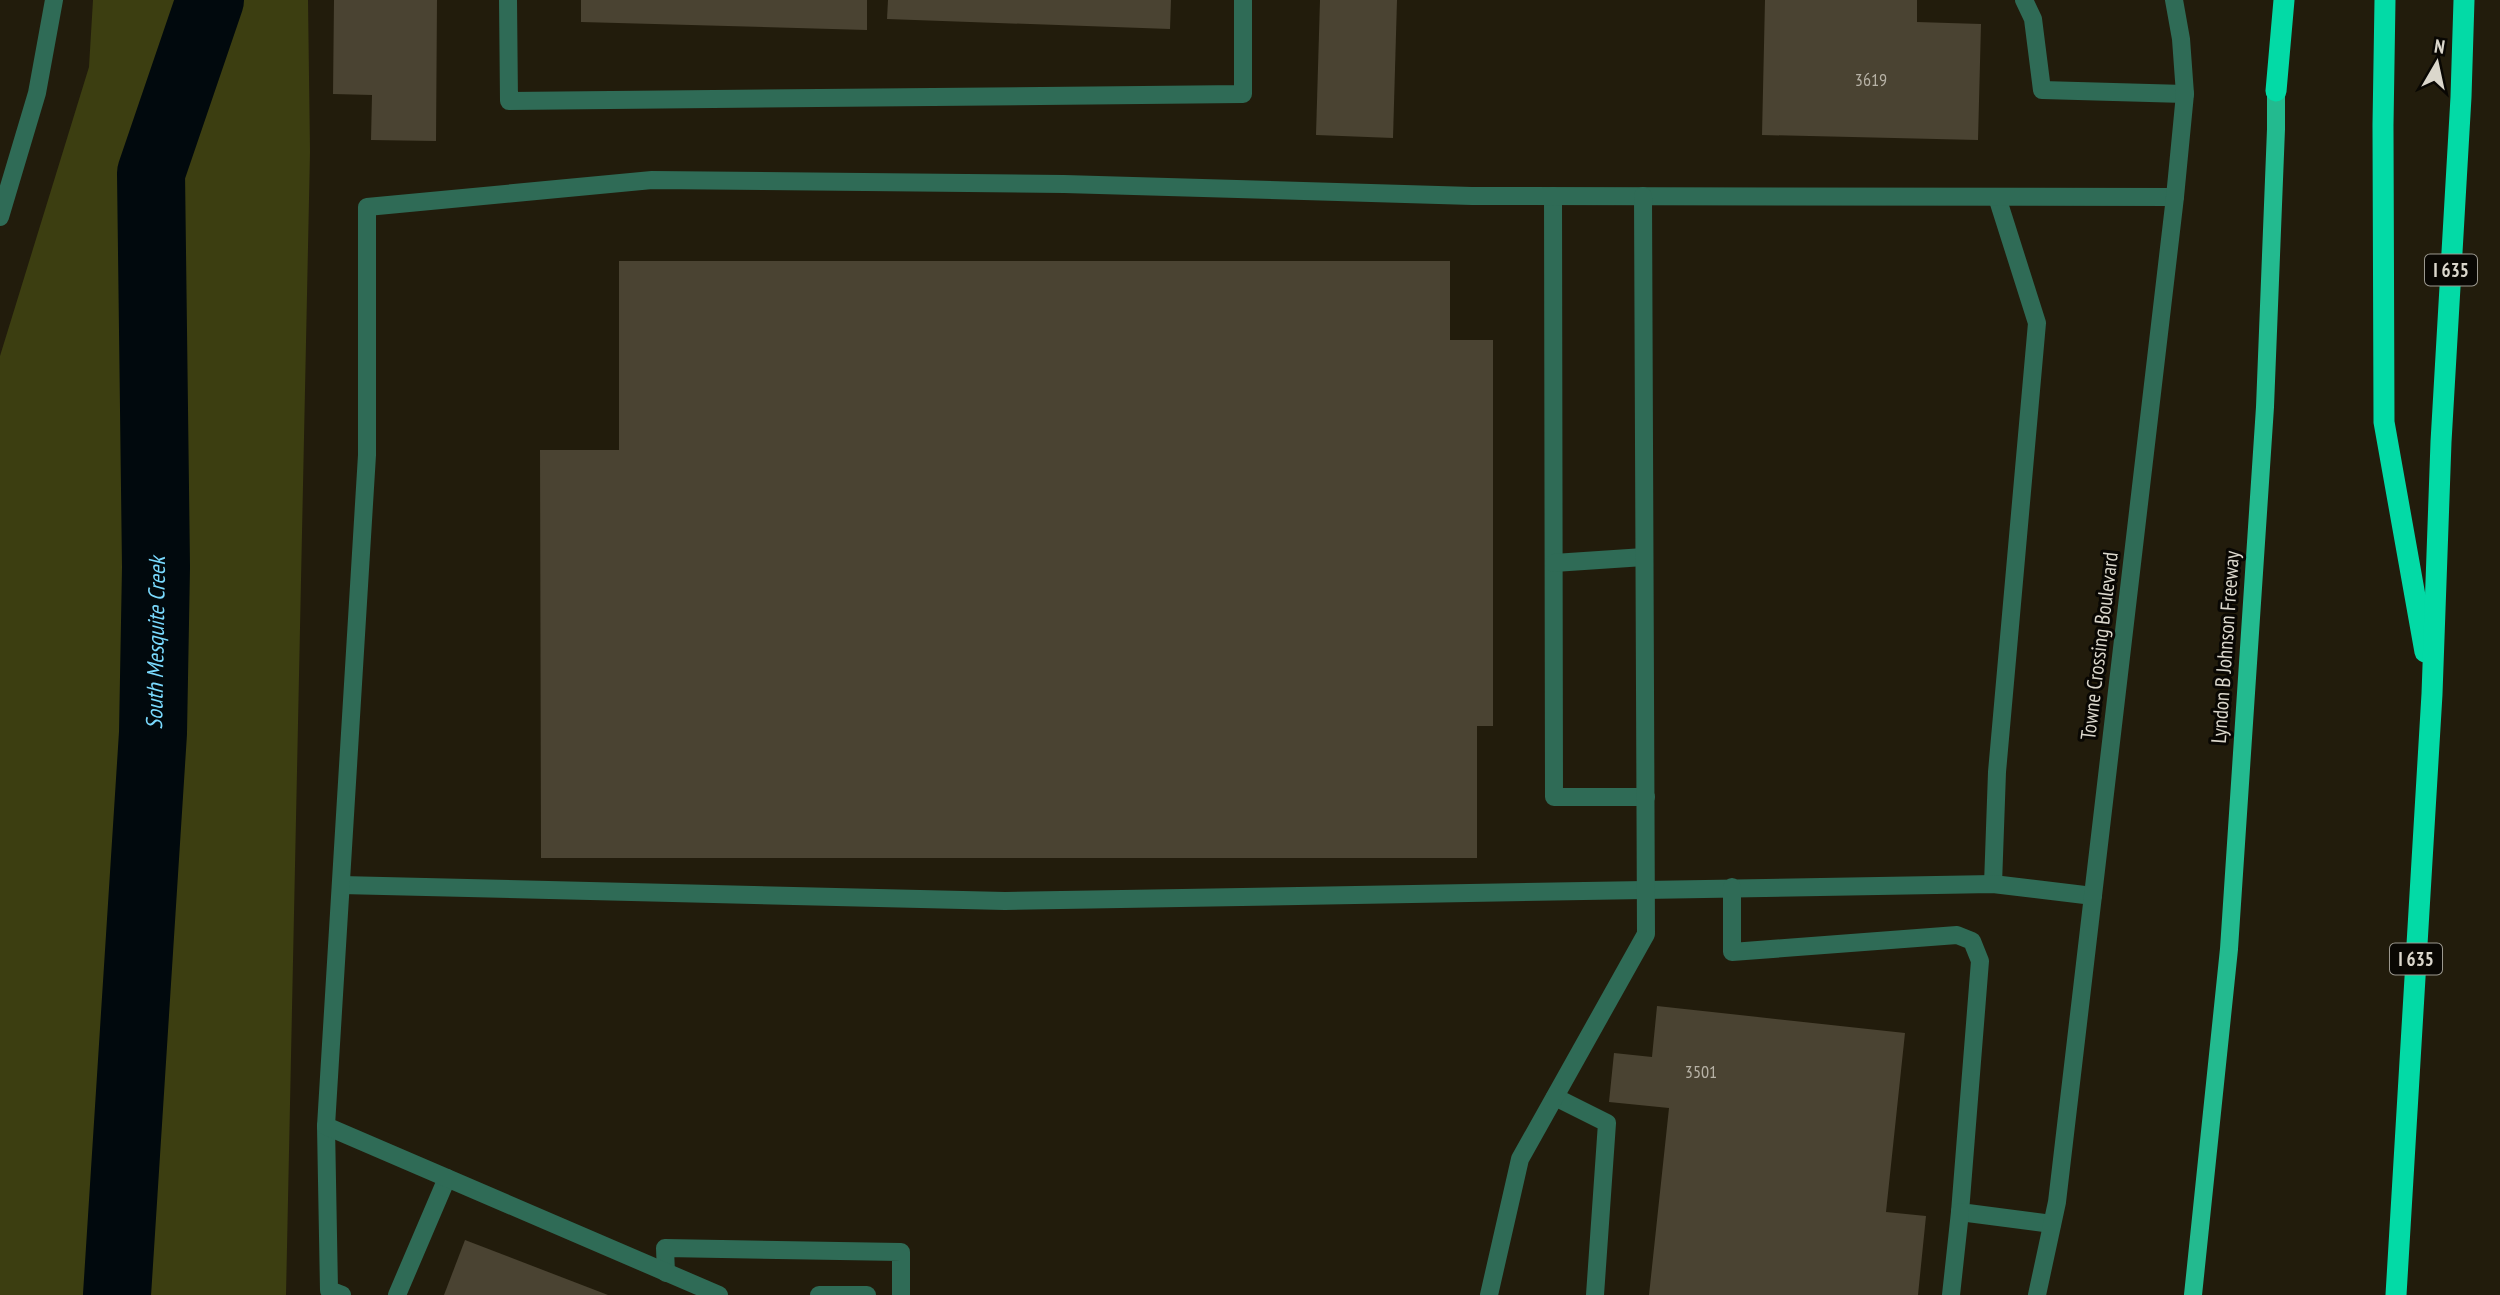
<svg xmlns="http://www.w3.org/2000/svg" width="2500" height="1295" font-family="'PT Sans Narrow',sans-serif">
<rect width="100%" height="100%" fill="#221c0c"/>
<polygon fill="#3c3e11" points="93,0 308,0 310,152 286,1295 0,1295 0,356 89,67"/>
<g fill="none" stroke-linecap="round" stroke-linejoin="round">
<path stroke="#01090d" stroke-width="68" id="s1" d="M117,1295L153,733L156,567L151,173L210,0"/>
</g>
<g fill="#4a4332">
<polygon points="334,0 437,0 436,141 371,140 372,95 333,94"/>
<polygon points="581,0 867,0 867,30 581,22"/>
<polygon points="888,0 1171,0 1170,29 887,19"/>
<polygon points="1320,0 1397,0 1393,138 1316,135"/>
<polygon points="1765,0 1917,0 1917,22 1981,24 1978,140 1762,135"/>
<polygon points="619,261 1450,261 1450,340 1493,340 1493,726 1477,726 1477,858 541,858 540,450 619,450"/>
<polygon points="1657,1006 1905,1033 1886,1212 1926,1216 1918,1295 1649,1295 1669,1108 1609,1102 1614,1053 1652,1057"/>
<polygon points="465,1240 608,1295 444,1295"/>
</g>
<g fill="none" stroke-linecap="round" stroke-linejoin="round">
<g stroke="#2f6b56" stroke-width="18">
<polyline points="508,0 509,101 1243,94 1243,0"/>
<polyline points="2024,0 2033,19 2042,90 2185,94"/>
<polyline points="1553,196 1554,797 1646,797"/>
<polyline points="0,217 37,93 54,0"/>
<polyline points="1554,563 1644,557"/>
<polyline points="1993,884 1997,772 2037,323 1997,197"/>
<polyline points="341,885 1005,901 1993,884 2093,896"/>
<polyline points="1732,887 1732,952 1957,935 1972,941 1980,961 1960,1212 2052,1224"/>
<polyline points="1555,1097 1607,1123 1595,1295"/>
<polyline points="326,1126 329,1290 342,1295"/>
<polyline points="666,1273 665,1248 901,1252 901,1295"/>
<polyline points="397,1295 447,1178"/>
<polyline points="719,1295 326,1126 367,455 367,207 652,180 1064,184 1472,196 2175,197"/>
<polyline points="819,1295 867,1295"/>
<polyline points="1489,1295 1520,1159 1646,934 1643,196"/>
<polyline points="1951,1295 1960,1212"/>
<polyline points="2037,1295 2057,1202 2175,197 2185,94 2181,39 2174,0"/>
</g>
<polyline stroke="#23ba8f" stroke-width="18" points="2193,1295 2229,949 2265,407 2276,129 2276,77"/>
<g stroke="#03daa6" stroke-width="21">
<polyline points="2385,0 2383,125 2384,422 2425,652"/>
<polyline points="2276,91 2284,0"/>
<polyline points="2396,1295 2432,694 2441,442 2461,97 2464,0"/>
</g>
</g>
<g text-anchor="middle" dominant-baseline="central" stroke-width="6" stroke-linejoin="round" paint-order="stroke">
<g font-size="18" fill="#b7b2a6">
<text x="1871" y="79">3619</text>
<text x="1701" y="1071">3501</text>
</g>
<g fill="#090703" stroke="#9c9990" stroke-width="2">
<rect x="2425" y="254.5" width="52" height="31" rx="5"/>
<rect x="2390" y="943.5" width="52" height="31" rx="5"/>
</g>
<g font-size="19" font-weight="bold" fill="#dbd7cc">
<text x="2451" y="270">I 635</text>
<text x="2416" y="959">I 635</text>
</g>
<g font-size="21" fill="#dbd7cc" stroke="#090703">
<text transform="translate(2099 646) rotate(-83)">Towne Crossing Boulevard</text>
<text transform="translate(2225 647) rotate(-86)">Lyndon B Johnson Freeway</text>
</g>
<g font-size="23" font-style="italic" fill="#7adafe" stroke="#090703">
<text stroke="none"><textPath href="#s1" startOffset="653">South Mesquite Creek</textPath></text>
</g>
</g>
<g transform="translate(2437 63) rotate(9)" stroke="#090703" stroke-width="5" paint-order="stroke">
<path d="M0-5L12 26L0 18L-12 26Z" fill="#dbd7cc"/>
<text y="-10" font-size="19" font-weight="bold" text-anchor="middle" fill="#dbd7cc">N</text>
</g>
</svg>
